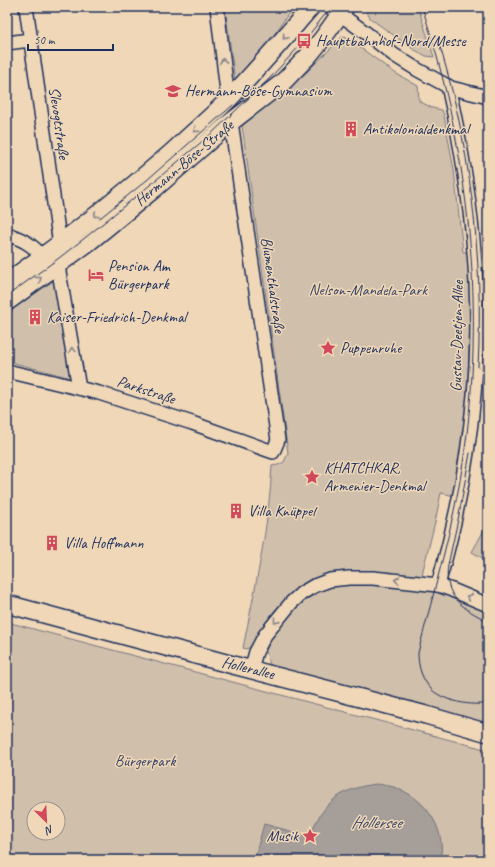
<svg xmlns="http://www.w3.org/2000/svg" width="495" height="867" font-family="Caveat,sans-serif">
<rect width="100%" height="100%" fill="#efd7b7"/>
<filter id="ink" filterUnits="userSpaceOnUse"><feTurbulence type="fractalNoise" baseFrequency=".025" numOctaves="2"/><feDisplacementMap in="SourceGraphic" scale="8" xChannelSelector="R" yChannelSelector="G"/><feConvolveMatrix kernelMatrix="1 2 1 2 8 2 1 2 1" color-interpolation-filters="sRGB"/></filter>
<g filter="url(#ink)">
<g fill="#d0bfaa" stroke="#767784" fill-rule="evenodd">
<polygon points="225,7 293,7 270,41 235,81"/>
<polygon points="363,7 418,7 434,57 426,56 413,49 371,19"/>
<path d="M342,37L347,38L395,73L418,86L419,101L432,108L442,110L444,116L454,170L463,252H468L470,317L467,400L455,496L441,493L435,522L423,570L422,579L317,581L293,591L274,611L258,633L251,646L247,649L243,648C255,588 269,527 272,466L278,465L284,462L288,453L242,126L307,72Z"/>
<polygon points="56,279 71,378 7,361 7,313"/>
<polygon points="488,523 488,561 472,552"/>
<polygon points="373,582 427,590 450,596 488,610 488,726 274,668 269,663 266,651 273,634 288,614 306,596 334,584"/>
<path d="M7,622L488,750V860H7ZM34,809H58V833H34Z"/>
</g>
<path fill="#a69e98" stroke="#6e7281" d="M376,784C385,785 393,786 401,790C427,801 447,831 440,860H254L264,824L308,836L307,838L312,839L314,834L311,833C324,801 343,788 376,784Z"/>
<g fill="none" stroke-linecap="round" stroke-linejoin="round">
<defs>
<g id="minor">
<polyline points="26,7 59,238 62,242"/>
<polyline points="217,7 228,100"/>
<polyline points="330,7 366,33 394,55 418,70 451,88 488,97"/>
<polyline points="7,43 30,40"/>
<path d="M7,234C21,239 33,244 42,257"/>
<polyline points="58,266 79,388"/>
<polyline points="7,371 99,393 192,423 273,452 278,440 231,122"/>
<path d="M438,585C456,523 468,460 474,395C483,292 471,187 448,86"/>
<polyline points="251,669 256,652 265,635 291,603 302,593 314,586 330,580 349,578 373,578 438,585 452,590 488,605"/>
</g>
<g id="major">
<path d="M7,282C64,242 118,199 171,153C190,135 210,118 228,100C257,70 284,38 311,7"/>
<polyline points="7,302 89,242 154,189 231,122 283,82 309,55 323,38 345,7"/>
<polyline points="7,604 233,665 426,715 488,733"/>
</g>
</defs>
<use href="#minor" stroke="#1b2f5e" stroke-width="16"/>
<use href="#major" stroke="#1b2f5e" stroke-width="20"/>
<use href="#minor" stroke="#efd7b7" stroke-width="13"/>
<use href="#major" stroke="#efd7b7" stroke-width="17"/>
<g stroke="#1b2f5e" stroke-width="1">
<path d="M422,7C470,153 486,311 463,463C453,527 434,590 418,653C418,667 422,680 432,690C444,701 472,707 488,703"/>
<path d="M437,37C470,140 484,259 478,367"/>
<polyline points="100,218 147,180 233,105"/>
<polyline points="7,296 59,258 86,237 150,185 211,134 270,78 304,41 331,7"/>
<path d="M470,453L459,515L448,565C443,596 463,609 488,621"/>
</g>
</g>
<defs><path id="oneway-chevron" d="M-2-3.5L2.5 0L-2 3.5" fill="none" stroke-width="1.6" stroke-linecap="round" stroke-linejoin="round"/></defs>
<g stroke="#85838a">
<use href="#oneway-chevron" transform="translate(285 37) rotate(131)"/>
<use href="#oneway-chevron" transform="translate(223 61) rotate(-97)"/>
<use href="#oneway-chevron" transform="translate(196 130) rotate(138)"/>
<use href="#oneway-chevron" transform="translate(96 215) rotate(141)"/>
<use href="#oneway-chevron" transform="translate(39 279) rotate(-36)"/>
<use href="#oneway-chevron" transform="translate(72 350) rotate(-100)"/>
<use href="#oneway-chevron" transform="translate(397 580) rotate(-174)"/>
<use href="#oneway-chevron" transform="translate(469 597) rotate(-157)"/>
<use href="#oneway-chevron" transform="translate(276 621) rotate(129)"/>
</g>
</g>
<defs>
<symbol id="bus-bare" viewBox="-9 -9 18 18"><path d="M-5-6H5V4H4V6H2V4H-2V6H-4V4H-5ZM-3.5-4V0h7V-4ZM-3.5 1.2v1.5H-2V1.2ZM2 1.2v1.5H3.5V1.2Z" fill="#d1495b" stroke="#efd7b7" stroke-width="2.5" paint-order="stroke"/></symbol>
<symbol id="school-bare" viewBox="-9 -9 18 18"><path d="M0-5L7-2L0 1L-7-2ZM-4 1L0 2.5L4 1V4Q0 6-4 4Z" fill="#d1495b" stroke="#efd7b7" stroke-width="2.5" paint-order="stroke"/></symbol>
<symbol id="building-bare" viewBox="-9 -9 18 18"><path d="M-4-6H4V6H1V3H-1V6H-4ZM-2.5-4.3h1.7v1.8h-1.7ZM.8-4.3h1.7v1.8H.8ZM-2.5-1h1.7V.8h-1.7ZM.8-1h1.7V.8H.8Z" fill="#d1495b" stroke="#efd7b7" stroke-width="2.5" paint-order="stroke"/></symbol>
<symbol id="hotel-bare" viewBox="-9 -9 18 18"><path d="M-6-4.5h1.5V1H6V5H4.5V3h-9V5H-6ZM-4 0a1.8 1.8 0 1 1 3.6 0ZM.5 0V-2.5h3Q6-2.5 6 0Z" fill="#d1495b" stroke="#efd7b7" stroke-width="2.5" paint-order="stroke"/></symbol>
<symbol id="sight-bare" viewBox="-9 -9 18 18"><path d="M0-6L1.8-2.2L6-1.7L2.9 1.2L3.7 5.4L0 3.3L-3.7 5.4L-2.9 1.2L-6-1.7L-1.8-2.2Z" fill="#d1495b" stroke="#efd7b7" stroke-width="2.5" paint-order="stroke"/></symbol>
</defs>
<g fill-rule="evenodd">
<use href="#bus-bare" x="293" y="30" width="22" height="22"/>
<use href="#school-bare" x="162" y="80" width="22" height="22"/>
<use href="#building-bare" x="340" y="118" width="22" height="22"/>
<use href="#hotel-bare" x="85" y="264" width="22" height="22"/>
<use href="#building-bare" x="24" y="306" width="22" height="22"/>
<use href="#sight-bare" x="317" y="337" width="22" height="22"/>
<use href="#sight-bare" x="301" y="466" width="22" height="22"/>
<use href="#building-bare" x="225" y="500" width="22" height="22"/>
<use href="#building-bare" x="41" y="532" width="22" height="22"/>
<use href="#sight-bare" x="299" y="825" width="22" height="22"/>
</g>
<g text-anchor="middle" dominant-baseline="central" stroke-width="3" stroke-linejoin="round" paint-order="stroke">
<g font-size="16" fill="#1b2f5e" stroke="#efd7b7" text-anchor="start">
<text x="316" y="41">Hauptbahnhof-Nord/Messe</text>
<text x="185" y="91">Hermann-Böse-Gymnasium</text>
<text x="363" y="129">Antikolonialdenkmal</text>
<text x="108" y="266">Pension Am<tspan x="108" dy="18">Bürgerpark</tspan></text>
<text x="47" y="317">Kaiser-Friedrich-Denkmal</text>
<text x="340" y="348">Puppenruhe</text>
<text x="324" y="468">KHATCHKAR,<tspan x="324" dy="18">Armenier-Denkmal</tspan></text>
<text x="248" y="511">Villa Knüppel</text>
<text x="64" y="543">Villa Hoffmann</text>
<text x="298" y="836" text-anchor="end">Musik</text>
</g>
<g font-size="16" fill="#1b2f5e" stroke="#efd7b7">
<text transform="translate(59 123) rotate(82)">Slevogtstraße</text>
<text transform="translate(184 163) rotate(-40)">Hermann-Böse-Straße</text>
<text transform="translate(273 285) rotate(82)">Blumenthalstraße</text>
<text transform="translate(457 336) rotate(-89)">Gustav-Deetjen-Allee</text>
<text transform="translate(146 390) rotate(18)">Parkstraße</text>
<text transform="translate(248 668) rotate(14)">Hollerallee</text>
</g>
<g font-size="16" fill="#364569" stroke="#efd7b7">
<text x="368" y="290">Nelson-Mandela-Park</text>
<text x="145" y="761">Bürgerpark</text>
</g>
<g font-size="17" font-style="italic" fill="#37456a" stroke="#efd7b7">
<text x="376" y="822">Hollersee</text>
</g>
</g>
<rect width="495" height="867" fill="none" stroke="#efd7b7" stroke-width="24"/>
<rect x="12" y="12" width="471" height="843" fill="none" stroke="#1b2f5e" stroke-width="1.5" filter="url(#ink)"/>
<g transform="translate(46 821) rotate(156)"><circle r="19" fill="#efd7b7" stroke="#9a9493"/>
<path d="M0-3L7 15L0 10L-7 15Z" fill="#d1495b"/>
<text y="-6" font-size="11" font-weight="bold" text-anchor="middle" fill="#1b2f5e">N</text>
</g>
<path d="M28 44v6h85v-6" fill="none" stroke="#1b2f5e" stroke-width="2"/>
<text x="34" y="44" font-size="12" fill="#1b2f5e" stroke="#efd7b7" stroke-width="3" paint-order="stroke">50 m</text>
</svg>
